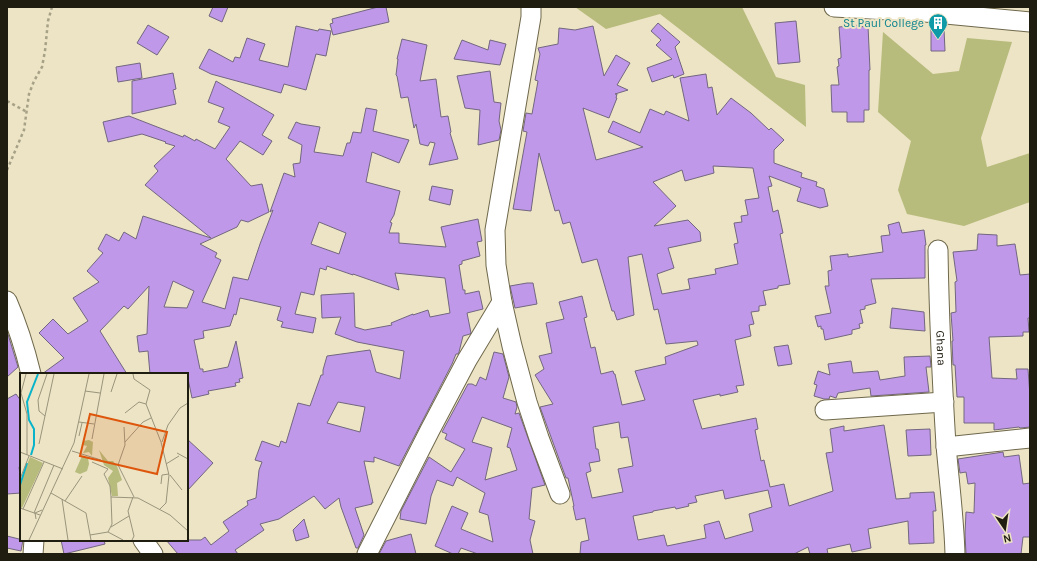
<svg xmlns="http://www.w3.org/2000/svg" width="1037" height="561" font-family="Karla,sans-serif">
<rect width="100%" height="100%" fill="#ece4c4"/>
<g fill="#b7bb7c">
<polygon points="575,7 742,7 776,77 805,85 806,127 660,14 606,29"/>
<polygon points="883,32 933,74 959,71 967,38 1012,42 981,138 987,167 1030,153 1030,202 964,226 907,214 898,190 911,141 878,112"/>
</g>
<g fill="#c098e9" stroke="#726680" fill-rule="evenodd">
<polygon points="213,7 228,7 222,22 209,16"/>
<polygon points="378,7 386,7 389,22 333,35 330,24 333,23 332,19"/>
<polygon points="796,21 800,62 778,64 775,23"/>
<polygon points="658,23 680,42 675,47 684,74 674,78 673,75 652,82 647,68 672,59 656,45 661,40 651,31"/>
<polygon points="148,25 169,37 157,55 137,43"/>
<polygon points="860,25 860,27 868,26 870,70 869,70 869,110 864,110 864,122 847,122 847,112 832,112 831,85 839,85 837,67 839,66 838,59 841,58 841,55 839,27"/>
<polygon points="296,26 318,31 319,29 331,31 326,56 316,54 306,90 284,84 281,93 211,74 199,68 209,49 233,62 235,57 240,58 247,38 265,44 259,60 288,67"/>
<path d="M593,26L604,76L616,55L630,63L617,85L628,90L615,94H617L616,98H617L609,118L583,108L596,160L643,147L608,132L613,121L640,133L650,109L664,115L666,111L689,121L680,78L706,74L708,88L712,87L717,115L731,98L751,113L769,130L771,128L784,140L774,150V163L802,173L801,177L817,182L816,186L824,189L828,206L820,208L797,201L801,188L769,176L772,186L768,187L773,212L778,210L783,233L780,234L790,284L778,286V288L763,291L766,305L759,306V311L751,312L754,324L749,325L751,336L735,340L744,385L736,386L738,392L720,396V394L693,400L702,429L756,418L758,429L755,430L761,461L764,460L770,487L784,484L789,506L833,491L826,453L833,452L830,429L844,426V431L884,425L896,499L910,498V493L934,492L936,511H933L934,543L909,544L908,521L868,529L871,548L852,552L850,544L827,549L828,554H810L808,547L794,554H580L581,542L589,540L585,518L576,520L573,506H574L568,478H566L540,407L553,404L535,375L544,369L539,356L552,353L546,323L564,319L559,302L582,296L587,317L584,318L591,348L595,347L601,374L613,371L614,374H615L622,405L645,400L635,371L666,364L665,357L698,345L697,341L666,344L658,309L654,310L642,254L628,257L634,315L617,320L614,311H612L597,259L582,263L570,222L563,224L559,210L555,211L539,153L531,211L513,209L527,132L523,131L526,113L532,114L538,81L535,80L540,54L538,48L558,44L559,28L575,30ZM713,166L753,168L759,198L745,200L748,215L741,216L742,222L734,223L738,243L734,244L738,264L715,269L716,274L688,279L690,289L662,294L657,274L674,268L668,248L701,241L700,232L688,220L654,226L676,206L653,182L682,170L685,181L714,173ZM619,422L621,438L628,437L633,466L618,469L623,492L592,498L586,473L591,471L589,463L600,461L598,449H596L593,427ZM723,490L725,499L768,490L772,507L749,514L753,531L725,539L719,521L704,525L706,538L667,546L664,535L638,540L633,516L653,512V511L675,507L676,509L689,506L688,504L697,502L695,496Z"/>
<polygon points="931,29 944,29 945,51 931,51"/>
<polygon points="402,39 427,45 420,81 436,79 441,117 448,116 451,132 450,133 458,159 429,165 435,143 430,142 428,146 420,144 416,124 414,128 408,97 401,98 397,76 396,75 398,59 397,59"/>
<polygon points="462,40 488,50 490,40 506,44 500,65 454,59"/>
<polygon points="140,63 142,78 118,82 116,67"/>
<polygon points="490,71 494,102 501,103 499,121 501,130 499,140 478,145 480,110 465,108 457,76"/>
<polygon points="173,73 176,89 173,90 176,104 132,114 132,81"/>
<path d="M216,81L274,115L262,135L272,141L263,155L240,141L226,159L251,186L262,184L269,212L248,222L241,220L237,227L200,244L217,253L215,257L221,260L202,302L225,309L233,277L248,280L260,244L273,210L270,212L284,173L295,177L293,164L300,163L302,145L288,138L296,122L301,124L320,127L314,152L343,156L347,143H350L353,132L361,133L366,108L377,110L373,131L409,140L399,163L372,152L366,182L400,191L394,215L390,222L392,223L389,233H399V243L446,247L441,227L478,219L482,241L477,242L480,256L462,261V264L459,265L463,290H465V294L479,291L483,309L467,313L471,333L470,334L463,336L459,352L458,354H456L452,364L399,466L374,457V462L364,461L373,503H371L372,504L355,508L364,535L358,548H356L341,507L339,498L325,509L314,496L279,519L260,524L264,530L235,550L238,554H178L166,540H201L205,537L211,545L229,531L223,522L248,505L247,501L256,498L259,470L262,462L255,460L262,441L279,447L281,441L286,443L298,403L310,406L321,375H323V370L327,356L370,350L376,372L400,379L404,351L357,342L335,334L341,317L322,318L321,295L354,293L355,327L365,330L392,325L391,323L413,314V315L428,310L430,317L450,313L445,278L395,273L399,290L353,274V275L327,266L326,270L320,268L314,295L301,292L295,314L316,318L313,333L281,327L283,322L277,320L281,307L240,298L236,315L234,314L230,326L203,331L204,338L194,340L200,369H203V372L228,367L236,341L243,378L239,379L240,382L235,383L236,386L208,391L209,394L192,398L187,374H150L148,351L139,352L137,336L147,334L149,286L128,309L124,306L100,331L127,374H42L64,358L39,333L53,319L68,334L88,321L73,298L99,282L87,271L103,253L98,249L106,234L119,241L124,232L136,239L143,216L211,238L145,185L158,171L154,166L175,146L165,143L166,142L142,134L108,142L103,122L129,116L183,137L184,135L195,141L196,139L215,149L230,127L218,122L224,108L208,102ZM319,222L346,233L339,254L311,244ZM173,281L194,291L187,308L164,307ZM338,402L365,407L360,432L327,423Z"/>
<polygon points="432,186 453,190 450,205 429,200"/>
<polygon points="899,222 902,233 924,230 926,245 925,245 925,278 871,279 876,303 865,306 865,309 860,310 863,323 859,324 860,328 852,330 852,334 825,340 823,329 821,329 821,326 818,327 815,316 831,313 825,286 829,286 828,271 832,270 830,256 848,254 848,257 883,252 881,236 890,235 888,225"/>
<polygon points="978,234 997,235 997,246 1015,244 1020,275 1030,274 1030,318 1028,318 1029,332 1023,332 1023,336 989,337 992,378 1017,379 1016,369 1028,369 1030,396 1030,427 1020,428 1019,427 994,430 994,423 964,423 964,397 957,397 955,365 953,365 952,341 953,341 951,313 956,312 955,282 957,281 953,252 977,250"/>
<polygon points="527,283 533,283 537,304 515,308 510,286"/>
<polygon points="892,308 924,312 925,331 890,328"/>
<polygon points="7,331 18,367 7,377"/>
<polygon points="788,345 792,364 778,366 774,347"/>
<path d="M494,352L503,354L509,377L503,398L516,402L517,407L515,414L519,413L545,485L532,488L529,519L535,521L530,540L533,554H478L461,548L458,554H453L435,546L452,506L468,513L461,529L493,542L488,515L479,512L485,493L457,477L453,486L437,480L431,496L426,524L400,519L401,511L429,457L451,472L465,449L445,439L447,434L442,432L468,384H472L476,386L480,377L486,380ZM482,417L512,428L507,447L510,448L517,470L485,480L492,448L472,442Z"/>
<polygon points="930,356 931,367 926,367 929,392 871,396 870,388 838,393 836,398 830,396 829,399 824,399 814,396 817,385 814,384 818,371 830,375 828,364 851,361 853,373 878,371 880,380 905,376 904,357"/>
<polygon points="16,394 21,401 21,467 19,467 21,482 21,493 7,494 7,399"/>
<polygon points="930,429 931,455 908,456 906,430"/>
<polygon points="187,439 213,463 187,491"/>
<polygon points="1003,452 1004,457 1019,455 1023,484 1030,483 1030,537 1023,537 1021,554 966,554 965,534 966,512 974,513 975,483 968,484 966,472 960,473 958,459"/>
<polygon points="304,519 309,537 296,541 293,530"/>
<polygon points="411,534 416,554 379,554 386,541"/>
<polygon points="7,536 23,540 21,551 7,548"/>
<polygon points="61,540 104,540 105,544 64,554"/>
</g>
<g fill="none" stroke-linecap="round" stroke-linejoin="round">
<defs>
<g id="minor">
<polyline points="531,7 531,17 495,230 496,265 502,302 512,346 527,402 539,438 560,494"/>
<polyline points="834,7 925,12 1030,22"/>
<path id="s1" d="M938,250C939,315 942,380 946,445C949,481 954,517 955,554"/>
<path d="M7,301C17,324 25,349 31,374"/>
<polyline points="825,410 944,402"/>
<polyline points="946,447 1030,438"/>
<polyline points="143,540 153,554"/>
<polyline points="33,554 34,540"/>
<polyline points="367,554 430,430 467,360 502,302"/>
</g>
</defs>
<use href="#minor" stroke="#6f684c" stroke-width="21"/>
<g stroke="#a7a187" stroke-width="2.5" stroke-dasharray="3 3" stroke-linecap="butt">
<polyline points="7,101 27,112"/>
<polyline points="7,170 24,130 29,94 34,81 42,67 45,51 48,21 52,7"/>
</g>
<use href="#minor" stroke="#fff" stroke-width="19"/>
</g>
<defs>
<symbol id="building-pin" viewBox="-11 -11 22 30"><path d="M0 17L-7.5 6A9.5 9.5 0 1 1 7.5 6Z" fill="#0f9aa8" stroke="#ece4c4"/><path d="M-4-6H4V6H1V3H-1V6H-4ZM-2.5-4.3h1.7v1.8h-1.7ZM.8-4.3h1.7v1.8H.8ZM-2.5-1h1.7V.8h-1.7ZM.8-1h1.7V.8H.8Z" fill="#fff"/></symbol>
</defs>
<g fill-rule="evenodd">
<use href="#building-pin" x="927" y="12" width="22" height="30"/>
</g>
<g text-anchor="middle" dominant-baseline="central" stroke-width="4" stroke-linejoin="round" paint-order="stroke">
<g font-size="12" fill="#0d838f" stroke="#ece4c4" text-anchor="end">
<text x="924" y="23">St Paul College</text>
</g>
<g font-size="12" fill="#1f1c10" stroke="#ece4c4">
<text stroke="none"><textPath href="#s1" startOffset="98">Ghana</textPath></text>
</g>
</g>
<g transform="translate(20 373)">
<rect width="168" height="168" fill="#ece4c4"/>
<path d="M69,67L73,69L72,83L69,79L63,80L67,73L63,72V68ZM79,77L88,88H93L97,93L102,107L97,110L98,123H92L88,105L93,98L84,92ZM62,83L68,85L69,91L67,98L60,101L55,99ZM10,84L23,90L2,135L0,134V109Z" fill="#b7bb7c"/>
<path fill="none" stroke="#09b4cb" stroke-width="2" d="M11,82L14,72V56L9,47L7,29L18,1M0,112L7,90"/>
<path fill="none" stroke="#9a947c" stroke-width="1" d="M6,1L1,20L7,41V82M113,1L114,6L130,17L126,31L141,69L149,102L146,130L139,137M65,18L80,20M91,19L97,1M105,40L119,29L126,31M25,43L19,38L18,27L27,1M59,49L74,51M104,54L105,72L98,92L114,124M59,63L62,50M72,66L84,1M105,69L123,49L131,45M142,69L148,52L160,35L168,30M19,71L34,1M52,78L81,87M0,79L43,96M157,80L168,86M72,89L88,96L84,101L90,113L91,124L92,151L88,159M146,91L159,83M150,102L162,117M0,106L9,83M141,111L142,102L149,101M31,120L66,140L71,167M91,124L118,125L150,142L168,158M42,126L48,167M45,128L62,103M0,135L20,142M3,136L24,89M14,140L34,92M16,146L15,140L22,137M91,154L109,143M70,162L88,159L103,167M9,167L54,70L69,1M112,167L114,163L108,138L113,124"/>
<path fill="#de560c" fill-opacity="0.15" stroke="#de560c" stroke-width="2" d="M70,41L147,59L137,101L60,83Z"/>
<rect width="168" height="168" fill="none" stroke="#1f1c10" stroke-width="2"/>
</g>
<rect width="1037" height="561" fill="none" stroke="#1f1c10" stroke-width="16"/>
<g transform="translate(1005 529) rotate(167)" stroke="#ece4c4" stroke-width="3" paint-order="stroke">
<path d="M0-3L7 15L0 10L-7 15Z" fill="#1f1c10"/>
<text y="-6" font-size="11" font-weight="bold" text-anchor="middle" fill="#1f1c10">N</text>
</g>
</svg>
